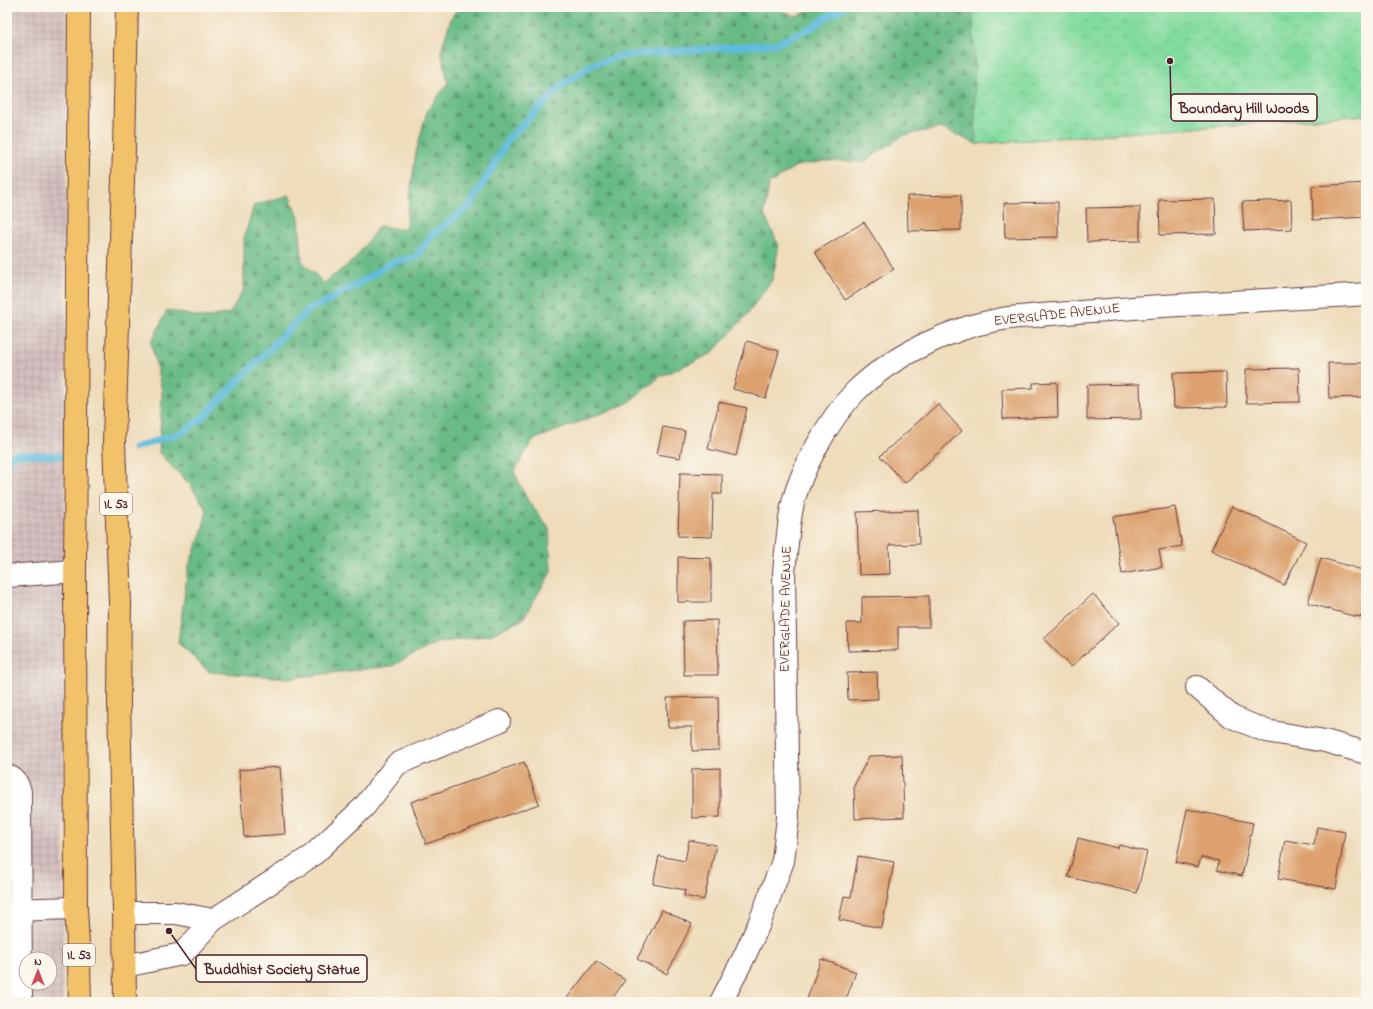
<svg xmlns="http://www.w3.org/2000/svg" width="1373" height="1009" font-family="'Indie Flower',sans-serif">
<defs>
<pattern id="industrial-grid" width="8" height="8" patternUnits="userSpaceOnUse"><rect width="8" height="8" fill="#d2bfbf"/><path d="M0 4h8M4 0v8" fill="none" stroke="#b6a4a4"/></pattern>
<pattern id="forest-firs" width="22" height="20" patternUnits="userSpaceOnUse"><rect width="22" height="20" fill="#69bb86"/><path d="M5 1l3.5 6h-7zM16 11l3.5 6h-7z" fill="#58976e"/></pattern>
<pattern id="park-crowns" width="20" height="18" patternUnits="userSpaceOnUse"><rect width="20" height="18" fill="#82db9f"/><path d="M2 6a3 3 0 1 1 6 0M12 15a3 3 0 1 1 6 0" fill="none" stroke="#72bc89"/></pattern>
</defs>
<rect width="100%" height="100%" fill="#fbf7ec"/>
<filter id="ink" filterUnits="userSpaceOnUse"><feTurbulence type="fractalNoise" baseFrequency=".025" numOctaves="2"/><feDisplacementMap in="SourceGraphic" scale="8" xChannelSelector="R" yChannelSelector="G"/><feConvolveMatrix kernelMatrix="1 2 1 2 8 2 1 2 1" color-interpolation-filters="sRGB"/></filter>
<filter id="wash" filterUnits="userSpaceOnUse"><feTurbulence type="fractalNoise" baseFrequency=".012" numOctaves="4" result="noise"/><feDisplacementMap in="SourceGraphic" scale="16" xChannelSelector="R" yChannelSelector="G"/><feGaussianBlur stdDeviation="0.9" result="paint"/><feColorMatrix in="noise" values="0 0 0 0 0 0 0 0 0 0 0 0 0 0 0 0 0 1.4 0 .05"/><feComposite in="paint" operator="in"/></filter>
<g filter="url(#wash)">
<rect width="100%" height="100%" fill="#eedcba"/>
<path fill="url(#industrial-grid)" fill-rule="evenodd" d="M7,7H67L63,1002H7ZM26,959H50V983H26Z"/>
<polygon fill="url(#forest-firs)" stroke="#5a6d58" points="459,7 771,7 796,16 820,7 1366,7 1366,115 976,144 941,128 904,135 864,162 824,161 796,166 769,184 764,214 779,246 772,280 746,316 711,354 661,376 628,403 533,440 514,472 528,501 549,528 551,572 523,619 490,635 437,643 392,666 289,678 209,672 178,643 188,568 202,531 207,510 190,485 159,453 162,391 151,343 167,310 204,318 230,313 244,288 244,238 254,205 289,195 299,218 302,261 324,283 355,259 379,226 405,230 416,152 427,111 448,83 441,51 451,18"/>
<polygon fill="url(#park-crowns)" stroke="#667d65" points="973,7 1366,7 1366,115 976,144"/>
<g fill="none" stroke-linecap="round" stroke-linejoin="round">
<g stroke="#5ebbdc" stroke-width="7">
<polyline points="134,448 183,432 201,419 309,309 328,301 339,293 353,287 391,263 416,257 432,235 471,205 509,138 562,85 592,65 625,55 775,44 813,27 827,17 844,7"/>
<polyline points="7,460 16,454 62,456"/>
</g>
</g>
<g id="blocks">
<g fill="#dca16e">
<polygon points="1366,183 1366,217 1313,220 1312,186"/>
<polygon points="961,195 961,230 908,231 907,196"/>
<polygon points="1215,199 1216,234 1160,235 1159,200"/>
<polygon points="1291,200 1292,229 1244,231 1242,202"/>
<polygon points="1058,202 1058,237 1005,238 1004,203"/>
<polygon points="1140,207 1140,241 1087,242 1086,208"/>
<polygon points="864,222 894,269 845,300 815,252"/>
<polygon points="747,341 779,351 766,398 733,389"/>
<polygon points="1328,363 1366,363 1366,397 1329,398"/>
<polygon points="1299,368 1300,402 1246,403 1246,369"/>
<polygon points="1226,372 1227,407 1174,408 1173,373"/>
<polygon points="1057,382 1058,417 1003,419 1002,389 1033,388 1033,383"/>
<polygon points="1140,384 1141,419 1087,420 1087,385"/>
<polygon points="719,402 747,408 736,456 708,449"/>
<polygon points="938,404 962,431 905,483 880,456"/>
<polygon points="663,427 685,431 680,458 657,454"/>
<polygon points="680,473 722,474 722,494 713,494 712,537 678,536"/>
<polygon points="1232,506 1306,542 1284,585 1211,550"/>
<polygon points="1175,507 1182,546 1159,550 1162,567 1122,574 1113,517"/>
<polygon points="918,510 919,544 889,545 890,574 859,575 857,512"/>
<polygon points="678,557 711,558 711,602 678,602"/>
<polygon points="1321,558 1366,571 1366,617 1353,616 1308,603"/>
<polygon points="1093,594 1119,623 1071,667 1044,639"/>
<polygon points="929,596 929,627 898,627 898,650 848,651 847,623 862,623 862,597"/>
<polygon points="717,620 718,675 684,675 683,621"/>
<polygon points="877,672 878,699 848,700 847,673"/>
<polygon points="718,697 719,750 692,751 692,727 668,727 667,698"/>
<polygon points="902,755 904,817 855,819 854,786 869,756"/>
<polygon points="524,762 539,804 426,844 411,802"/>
<polygon points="280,767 285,834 244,837 239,770"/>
<polygon points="720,768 720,817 692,818 692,769"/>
<polygon points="1187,809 1253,823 1242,876 1217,870 1219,861 1201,857 1198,867 1176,862"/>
<polygon points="1317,827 1345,832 1336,889 1278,879 1285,840 1314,845"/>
<polygon points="1078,838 1118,848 1119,845 1147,852 1137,893 1068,877"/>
<polygon points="689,840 716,845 704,900 684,896 685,890 653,884 659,856 685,861"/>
<polygon points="858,856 894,862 882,928 839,920 844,896 851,897"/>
<polygon points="662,910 692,924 667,974 637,959"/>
<polygon points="821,959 856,972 845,1002 806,1002"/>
<polygon points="596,961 625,980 610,1002 564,1002"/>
</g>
</g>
</g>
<g filter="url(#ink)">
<use href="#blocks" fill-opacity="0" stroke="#633b40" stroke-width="1"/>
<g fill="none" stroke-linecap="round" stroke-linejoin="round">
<defs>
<g id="minor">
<polyline points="7,576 75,571"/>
<polyline points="1197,687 1232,717 1266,731 1325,741 1366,753"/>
<path d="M7,776C15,778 18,784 20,792L21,1002"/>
<polyline points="7,910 76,908"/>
<polyline points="124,913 176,913 213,920 182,954 125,966"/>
<polyline points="213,920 313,855 364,807 397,764 499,721"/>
<path d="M721,1002L745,955L759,924L783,861L788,817L784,573C786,551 788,529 792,507C800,471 829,419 855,392C890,357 948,329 997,320C1011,317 1026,317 1040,315C1076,312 1111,310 1146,307C1220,303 1293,299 1366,294"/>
</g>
<g id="major">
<polyline points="79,7 75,571 76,908 79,963 80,1002"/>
<polyline points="125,1002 124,913 119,702 120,603 114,442 124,150 127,7"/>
</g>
</defs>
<use href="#minor" stroke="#633b40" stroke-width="24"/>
<use href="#major" stroke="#633b40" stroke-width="24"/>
<use href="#minor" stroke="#fff" stroke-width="22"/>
<use href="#major" stroke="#f2c26a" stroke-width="22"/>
</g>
</g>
<g text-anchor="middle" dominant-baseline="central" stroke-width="3" stroke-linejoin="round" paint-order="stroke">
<g fill="#fbf7ec" stroke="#7f6065" stroke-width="1">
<rect x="100" y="493" width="32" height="22" rx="3"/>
<rect x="63" y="944" width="32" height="22" rx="3"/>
</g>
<g font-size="13" font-weight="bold" fill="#4a1f2b">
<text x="116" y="504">IL 53</text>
<text x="79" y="955">IL 53</text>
</g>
<g font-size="14" fill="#4a1f2b" stroke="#fbf7ec">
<text transform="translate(1057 315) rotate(-6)">EVERGLADE AVENUE</text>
<text transform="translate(786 609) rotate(-89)">EVERGLADE AVENUE</text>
</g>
</g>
<path fill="none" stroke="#4a1f2b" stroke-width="1.5" d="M1170 61L1171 108M169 931L196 969"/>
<g fill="#4a1f2b" stroke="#fbf7ec" stroke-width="1.5">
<circle cx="1170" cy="61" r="4"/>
<circle cx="169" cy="931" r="4"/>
</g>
<g fill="#fbf7ec" stroke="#4a1f2b" stroke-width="1.5">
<rect x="1171" y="94" width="146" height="27" rx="4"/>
<rect x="196" y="955" width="171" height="27" rx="4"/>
</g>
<g font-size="15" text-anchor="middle" font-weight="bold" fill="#4a1f2b">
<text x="1244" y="113">Boundary Hill Woods</text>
<text x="282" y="974">Buddhist Society Statue</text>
</g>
<rect width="1373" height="1009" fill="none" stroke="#fbf7ec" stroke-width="24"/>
<g transform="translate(38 971)"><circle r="19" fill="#fbf7ec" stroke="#b4a19f"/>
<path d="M0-3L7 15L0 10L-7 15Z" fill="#d1495b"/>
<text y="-6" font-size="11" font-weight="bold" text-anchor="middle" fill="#4a1f2b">N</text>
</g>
</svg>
